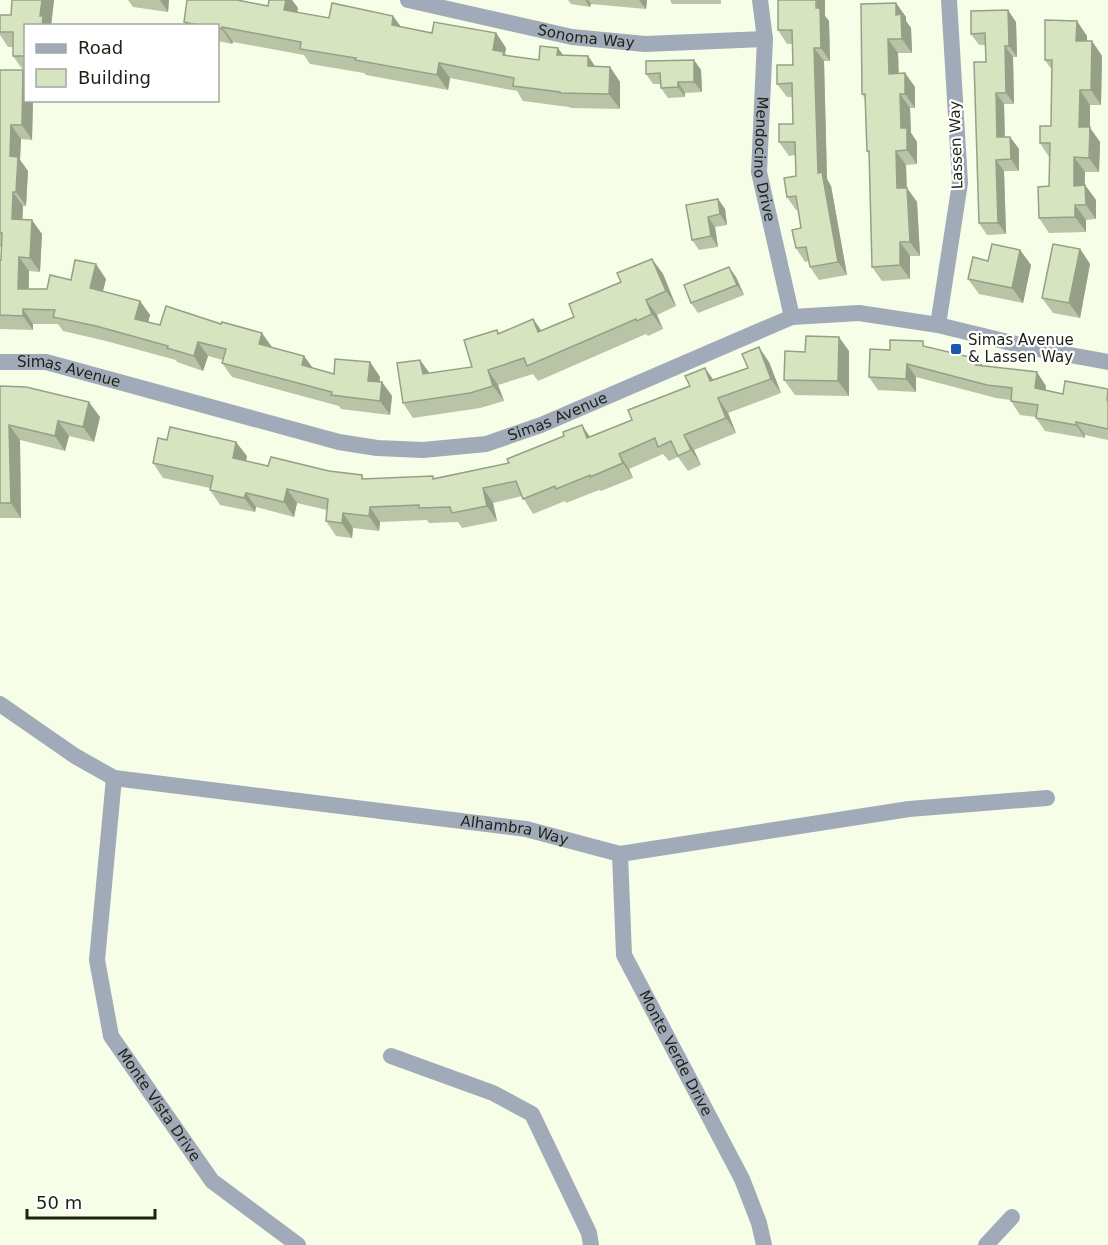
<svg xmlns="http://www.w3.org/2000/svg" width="1108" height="1245" font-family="'DejaVu Sans',sans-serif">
<rect width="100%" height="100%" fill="#f6fee8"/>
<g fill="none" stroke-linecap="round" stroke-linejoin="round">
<g stroke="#a1aab8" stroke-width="16">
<path id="s1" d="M408,0L572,37L645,44L765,39"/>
<path id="s2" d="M760,0L765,39L759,172L792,317"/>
<polyline points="938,325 960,183 949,0"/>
<path id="s3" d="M0,704L75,756L114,778L526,829L620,854L909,809L1047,798"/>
<path id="s4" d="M114,778L97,960L111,1036L212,1181L298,1245"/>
<path id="s5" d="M620,854L624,955L742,1179L759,1223L764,1245"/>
<polyline points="391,1056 493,1093 532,1114 589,1233 591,1245"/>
<polyline points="986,1245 1012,1217"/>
</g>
<path stroke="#a1aab8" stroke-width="16" id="s6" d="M0,362H46L339,442L377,448L423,450L486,444L541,425L792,317L859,313L938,325L1037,349L1108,362"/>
</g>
<g fill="#b8c4a5">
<polygon points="54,0 51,26 26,26 26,71 24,71 26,74 26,100 33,100 32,140 21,139 20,160 28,171 26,206 23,206 22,219 42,234 40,272 29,271 29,289 47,289 71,280 106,279 103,291 140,301 150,315 148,322 160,325 272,347 304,356 313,368 334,374 370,362 380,377 379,382 382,382 392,396 390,415 341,409 339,406 232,377 222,363 223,360 208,356 203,371 177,362 176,360 106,341 63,331 58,324 33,324 33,330 0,329 0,260 1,260 2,247 0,247 0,70 23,70 13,56 13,47 8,47 0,35 0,15 11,15"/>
<polygon points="128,0 169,0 168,12 133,7"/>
<polygon points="269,0 292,0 298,8 297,13 329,18 393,16 401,27 432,33 496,33 506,48 505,54 507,56 539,60 563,55 588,56 595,66 610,67 620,82 620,109 571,108 569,107 523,101 517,91 450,78 448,90 366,75 364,73 310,64 304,55 233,42 232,44 218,41 218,26 186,26 184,22 268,6"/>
<polygon points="568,0 647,0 646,9 591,4 590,7 571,4"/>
<polygon points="670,0 721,0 721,4 672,4"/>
<polygon points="896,3 906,17 906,21 911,28 912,53 898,53 899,74 905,73 915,87 915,108 910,108 911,133 917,142 917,164 906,165 907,188 917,202 920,256 910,256 910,279 882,281 872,267 869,154 867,151 865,99 862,94"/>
<polygon points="825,16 829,21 830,61 824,61 827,179 831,186 847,275 819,280 810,267 809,261 805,262 796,248 801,228 798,210 796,210 787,197 796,176 795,155 789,156 779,142 793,124 793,97 787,97 777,84 793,65 792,44 787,44 778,30"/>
<polygon points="1016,22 1017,57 1013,57 1014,104 1004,104 1005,137 1010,137 1019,149 1019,171 1004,171 1006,234 987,235 979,223 986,62 986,45 979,45 971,34"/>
<polygon points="1087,36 1087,41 1092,41 1102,56 1101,105 1090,105 1090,128 1100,142 1099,172 1085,172 1085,185 1096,200 1096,219 1086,220 1086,232 1049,233 1039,218 1049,186 1049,157 1040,143 1051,126 1052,70 1045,60"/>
<polygon points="694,60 701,70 702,92 685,93 685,97 668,98 661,88 661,84 653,84 646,74"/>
<polygon points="718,199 725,209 727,225 715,227 718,247 699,250 692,240"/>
<polygon points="1080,249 1090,264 1080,318 1053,313 1042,298"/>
<polygon points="1020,250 1031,265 1023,303 979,294 968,279 988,261"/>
<polygon points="652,259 663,274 676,306 657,315 663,329 648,336 646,334 538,381 533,374 498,385 504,401 480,408 413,418 403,403 430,373 472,367 497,330 499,333 533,319 541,331 574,317"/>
<polygon points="736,277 744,295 698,313 691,303"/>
<polygon points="927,347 978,359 982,366 1046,386 1046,390 1063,394 1108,389 1108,440 1085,435 1085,438 1045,431 1036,418 1036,417 1020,415 1011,401 1011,400 996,398 916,377 916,392 878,390 869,377 890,350"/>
<polygon points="849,351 849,396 795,395 784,380 805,352"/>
<polygon points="769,362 781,393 728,413 736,433 694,450 701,465 688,471 678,457 669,461 663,454 629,469 633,478 601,491 599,490 566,503 565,501 533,514 522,496 493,503 497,521 462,528 458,522 429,523 427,520 380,522 379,531 353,528 352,538 336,536 326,521 327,510 297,503 294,517 256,507 255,512 220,505 210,490 210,488 163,478 153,463 247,456 246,461 268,466 329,471 365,479 434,478 509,463 590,437 632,420 714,380"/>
<polygon points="0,386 100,417 94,442 69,436 65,451 20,440 21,518 0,518"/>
</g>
<g fill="#96a086">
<polygon points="42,0 54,0 51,26 42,26 40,16"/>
<polygon points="160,0 169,0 168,12"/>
<polygon points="286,0 292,0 298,8 294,25 284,10"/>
<polygon points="585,0 588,0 591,4 590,7"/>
<polygon points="639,0 647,0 646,9"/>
<polygon points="816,0 825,0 825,16 829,21 830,61 821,48"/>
<polygon points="896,3 906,17 906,21 911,28 912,53 902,39 896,15"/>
<polygon points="1008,10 1016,22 1017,57 1009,46"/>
<polygon points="393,16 404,31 392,25"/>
<polygon points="1077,21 1087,36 1087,56 1076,41"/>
<polygon points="222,27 233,42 232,44 222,29"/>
<polygon points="496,33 506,48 505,54 515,67 493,50"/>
<polygon points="888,39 898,53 899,88 889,74"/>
<polygon points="1092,41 1102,56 1101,105 1091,90"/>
<polygon points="1005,46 1013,57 1014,104 1006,93"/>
<polygon points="558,48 569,63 557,55"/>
<polygon points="814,48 824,61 827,179 831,186 847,275 838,262 818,173"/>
<polygon points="588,56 598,71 588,66"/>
<polygon points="694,60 701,70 702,92 694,82"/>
<polygon points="439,63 450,78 448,90 437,75"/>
<polygon points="610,67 620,82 620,109 609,94"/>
<polygon points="23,70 26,74 26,100 33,100 32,140 22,125"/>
<polygon points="905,73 915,87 915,108 905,94"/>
<polygon points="678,82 685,93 685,97 678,87"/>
<polygon points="1080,90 1090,105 1090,128 1100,142 1099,172 1089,158 1079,127"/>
<polygon points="996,93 1004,104 1005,149 997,137"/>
<polygon points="900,94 910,108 911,133 917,142 917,164 907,150 901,128"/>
<polygon points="11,125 21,139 20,160 28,171 26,206 16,192 10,156"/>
<polygon points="1010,137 1019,149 1019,171 1011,159"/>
<polygon points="896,151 906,165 907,202 897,188"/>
<polygon points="1074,157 1085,172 1084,201 1074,186"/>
<polygon points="996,160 1004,171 1006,234 998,223"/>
<polygon points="1085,185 1096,200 1096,219 1086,205"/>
<polygon points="907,188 917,202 920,256 910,242"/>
<polygon points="13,192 23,206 22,233 12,219"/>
<polygon points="718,199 725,209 727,225 720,214"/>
<polygon points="1075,205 1086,220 1086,232 1075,217"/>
<polygon points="708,217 715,227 718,247 711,236"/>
<polygon points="32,220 42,234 40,272 30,258"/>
<polygon points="900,242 910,256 910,279 900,265"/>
<polygon points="1080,249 1090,264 1080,318 1069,303"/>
<polygon points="1020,250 1031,265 1023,303 1012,288"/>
<polygon points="19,257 29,271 28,304 18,289"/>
<polygon points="652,259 663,274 676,306 666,291"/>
<polygon points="96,264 106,279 100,302 90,288"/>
<polygon points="729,267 736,277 744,295 737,285"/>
<polygon points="646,300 657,315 663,329 652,314"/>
<polygon points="140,301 150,315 145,333 135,319"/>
<polygon points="23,309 33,324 33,330 23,316"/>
<polygon points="533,319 544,334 538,332"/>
<polygon points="262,333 272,347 259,344"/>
<polygon points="839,337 849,351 849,396 838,381"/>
<polygon points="198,342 208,356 203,371 194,356"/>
<polygon points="759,347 769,362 781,393 771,379"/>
<polygon points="304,356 314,370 302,365"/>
<polygon points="978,359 987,372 976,365"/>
<polygon points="420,360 431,375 423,374"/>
<polygon points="370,362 380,377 378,395 368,381"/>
<polygon points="907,364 916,377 916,392 906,379"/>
<polygon points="705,368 715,382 710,381"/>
<polygon points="488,370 498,385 504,401 493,386"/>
<polygon points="1037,372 1046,386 1044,402 1035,388"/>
<polygon points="382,382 392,396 390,415 380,401"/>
<polygon points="718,398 728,413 736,433 726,418"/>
<polygon points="89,402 100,417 94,442 83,427"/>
<polygon points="58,421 69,436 65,451 55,436"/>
<polygon points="1076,422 1085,435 1085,438 1076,425"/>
<polygon points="9,425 20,440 21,518 11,503"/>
<polygon points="582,425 592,440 587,438"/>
<polygon points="684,435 694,450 701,465 691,450"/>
<polygon points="236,442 247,456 243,472 233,458"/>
<polygon points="619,454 629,469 633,478 623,463"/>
<polygon points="483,488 493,503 497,521 487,506"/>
<polygon points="287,489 297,503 294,517 284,502"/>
<polygon points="246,493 256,507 255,512 244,498"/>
<polygon points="370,507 380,522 379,531 369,516"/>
<polygon points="343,513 353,528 352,538 342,523"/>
</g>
<g fill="#d6e4c0" stroke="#96a086" stroke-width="1.5">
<polygon points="12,0 42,0 40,16 43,16 42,26 26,26 26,56 13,56 13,32 0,32 0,15 11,15"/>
<polygon points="187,0 237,0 268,6 269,0 286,0 284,10 329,18 332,3 393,16 392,25 432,33 434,22 496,33 493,50 504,52 503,55 539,60 540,46 558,48 557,55 588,56 588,66 610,67 609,94 560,93 560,92 513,86 514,78 439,63 437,75 355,60 356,58 300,49 301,42 222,27 222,29 218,28 218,26 202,26 184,22"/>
<polygon points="778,0 816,0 816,8 820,8 821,48 814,48 818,173 822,172 838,262 810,267 806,247 796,248 792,230 801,228 796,196 787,197 784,178 796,176 795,142 779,142 779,124 793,124 792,83 777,84 777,65 793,65 792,30 778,30"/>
<polygon points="896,3 896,15 901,14 902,39 888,39 889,74 905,73 905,94 900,94 901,128 907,128 907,150 896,151 897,188 907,188 910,242 900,242 900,265 872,267 869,151 867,151 865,94 862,94 861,4"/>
<polygon points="1008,10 1009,46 1005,46 1006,93 996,93 997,137 1010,137 1011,159 996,160 998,223 979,223 974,62 986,62 985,33 971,34 971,11"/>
<polygon points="1045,20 1077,21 1076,41 1092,41 1091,90 1080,90 1079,127 1090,127 1089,158 1074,157 1074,186 1085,185 1086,205 1075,205 1075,217 1039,218 1038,187 1049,186 1050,143 1040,143 1040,126 1051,126 1052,60 1045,60"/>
<polygon points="694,60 694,82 678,82 678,87 661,88 660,73 646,74 646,61"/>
<polygon points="0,70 23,70 22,125 11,125 10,156 18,157 16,192 13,192 12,219 32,220 30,258 19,257 18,289 47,289 50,275 71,280 75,260 96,264 90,288 140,301 135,319 160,325 166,306 221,324 222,322 262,333 259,344 304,356 302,365 334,374 335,359 370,362 368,381 382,382 380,401 331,395 332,392 222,363 226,349 198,342 194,356 167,348 168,346 96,326 53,317 55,310 23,309 23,316 0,315 0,260 1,260 2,233 0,233"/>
<polygon points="718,199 720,214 708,217 711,236 692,240 686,205"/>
<polygon points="992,244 1020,250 1012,288 968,279 973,257 988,261"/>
<polygon points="1053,244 1080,249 1069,303 1042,298"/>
<polygon points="652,259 666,291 646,300 652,314 637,321 636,319 527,366 524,358 488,370 493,386 470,393 403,403 397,363 420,360 423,374 472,367 464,340 497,330 498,334 533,319 538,332 574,317 569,304 621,282 617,273"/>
<polygon points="729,267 737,285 691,303 684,285"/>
<polygon points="806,336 839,337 838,381 784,380 785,351 805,352"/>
<polygon points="890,340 923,341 923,346 978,359 976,365 1037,372 1035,388 1063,394 1065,381 1108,389 1107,400 1108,400 1108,429 1076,422 1076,425 1036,418 1038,405 1011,401 1012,388 987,385 907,364 906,379 869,377 870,349 890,350"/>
<polygon points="759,347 771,379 718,398 726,418 684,435 691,450 678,456 671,441 658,447 655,438 619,454 623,463 590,477 590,475 556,489 555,486 523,499 516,481 483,488 487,506 452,513 450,507 419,508 419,505 370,507 369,516 343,513 342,523 326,521 328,499 287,489 284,502 246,493 244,498 210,490 213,476 153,463 158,438 167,440 170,427 236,442 233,458 268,466 271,457 329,471 362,475 362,479 433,476 433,479 509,463 507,459 564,436 563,432 582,425 587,438 632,420 628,410 690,386 685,376 705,368 710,381 748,368 742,354"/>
<polygon points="0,386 26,387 89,402 83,427 58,421 55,436 9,425 11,503 0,503"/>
</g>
<rect fill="#1c59aa" stroke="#fff" stroke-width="2" x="950" y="343" width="12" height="12" rx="3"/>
<g text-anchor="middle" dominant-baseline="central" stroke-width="4.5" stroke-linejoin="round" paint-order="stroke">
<g font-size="15" fill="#1d2214" stroke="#fff">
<text stroke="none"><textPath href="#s1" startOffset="182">Sonoma Way</textPath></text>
<text transform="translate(956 145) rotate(-92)">Lassen Way</text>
<text stroke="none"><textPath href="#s2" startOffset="160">Mendocino Drive</textPath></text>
<text stroke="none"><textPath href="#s6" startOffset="70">Simas Avenue</textPath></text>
<text stroke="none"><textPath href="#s6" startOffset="574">Simas Avenue</textPath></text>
<text stroke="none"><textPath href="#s3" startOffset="540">Alhambra Way</textPath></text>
<text stroke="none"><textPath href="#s5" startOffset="212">Monte Verde Drive</textPath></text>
<text stroke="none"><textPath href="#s4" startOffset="344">Monte Vista Drive</textPath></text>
</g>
<g font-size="15" fill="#1d2214" stroke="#fff" text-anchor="start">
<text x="968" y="340">Simas Avenue<tspan x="968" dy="17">&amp; Lassen Way</tspan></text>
</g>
</g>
<rect x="24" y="24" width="195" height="78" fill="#ffffff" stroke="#a5a7a1" stroke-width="1.5"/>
<rect x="36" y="44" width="30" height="9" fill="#a1aab8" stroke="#a5a7a1" stroke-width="1.5"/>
<text x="78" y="54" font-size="18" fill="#1d2214">Road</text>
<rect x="36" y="69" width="30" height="18" fill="#d6e4c0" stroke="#a5a7a1" stroke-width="1.5"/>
<text x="78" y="84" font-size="18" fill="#1d2214">Building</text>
<path d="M27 1209v9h128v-9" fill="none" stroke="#1d2214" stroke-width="3"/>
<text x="36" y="1209" font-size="18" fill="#1d2214" stroke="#ffffff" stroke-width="4.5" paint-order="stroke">50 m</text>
</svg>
